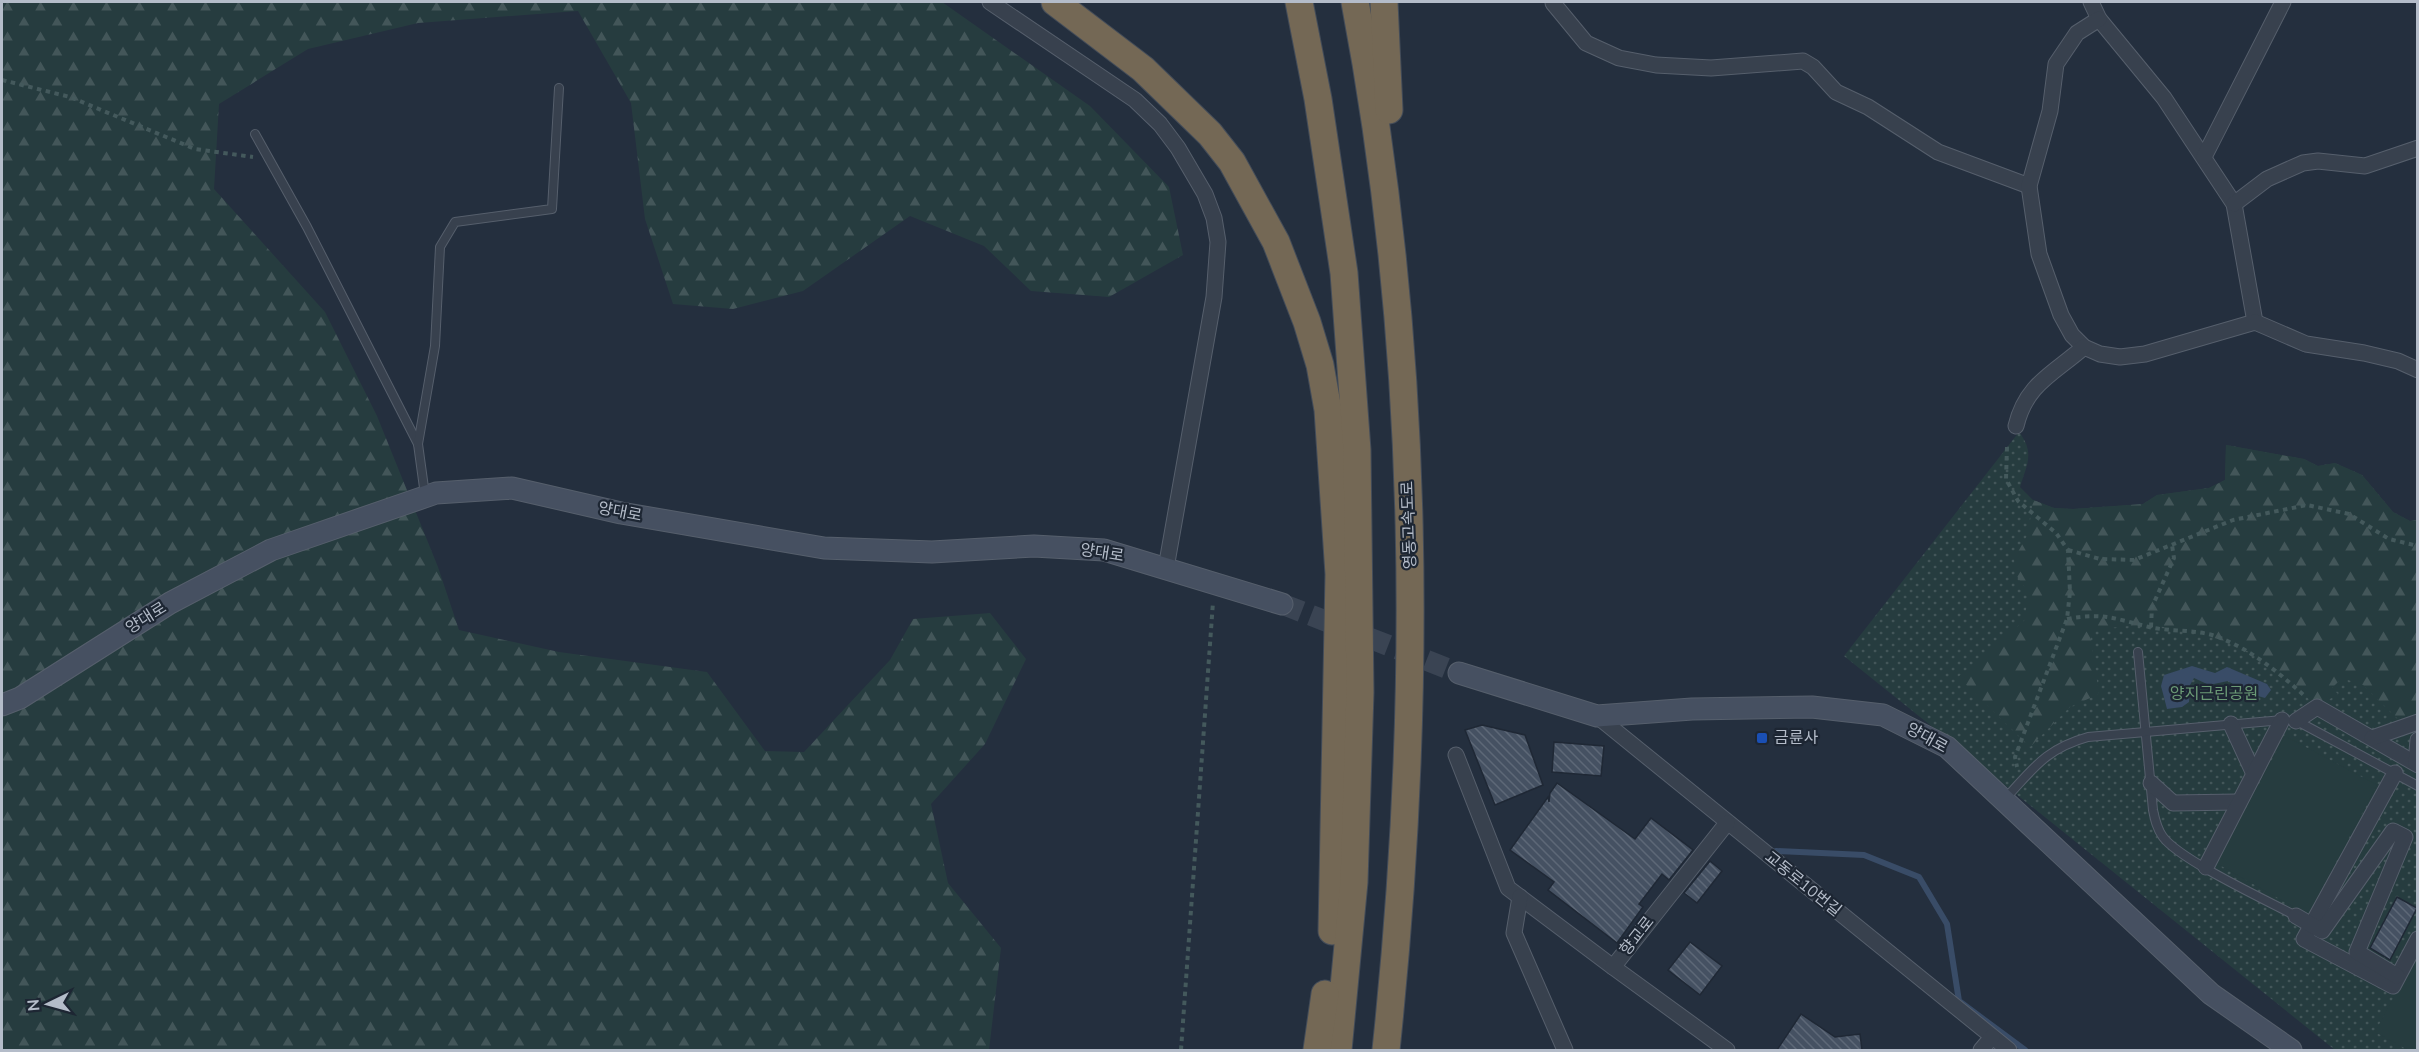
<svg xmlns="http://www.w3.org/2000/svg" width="2419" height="1052" font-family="'Nunito Sans','Noto Sans KR',sans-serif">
<defs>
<pattern id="grass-dots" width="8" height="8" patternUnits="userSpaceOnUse" patternTransform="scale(1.5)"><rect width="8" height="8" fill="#263c3f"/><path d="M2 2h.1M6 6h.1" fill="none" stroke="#435659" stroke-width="1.8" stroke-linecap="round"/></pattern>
<pattern id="forest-firs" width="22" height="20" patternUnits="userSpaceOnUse" patternTransform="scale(1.5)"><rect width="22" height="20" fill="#263c3f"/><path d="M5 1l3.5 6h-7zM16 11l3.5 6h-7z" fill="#435659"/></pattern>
<pattern id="building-back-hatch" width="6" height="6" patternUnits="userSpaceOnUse" patternTransform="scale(1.5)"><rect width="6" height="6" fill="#455162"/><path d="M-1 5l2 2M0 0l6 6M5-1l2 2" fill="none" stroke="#5d6877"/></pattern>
</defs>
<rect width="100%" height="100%" fill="#242f3e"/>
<path fill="url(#grass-dots)" d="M2019,432C2035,453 2027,464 2020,487L2033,500L2054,508L2073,509L2143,504L2157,495L2209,488L2225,480L2226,445L2304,459L2318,466L2335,463L2362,475L2393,512L2410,521L2417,520V1050H2335L1844,656Z"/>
<g fill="url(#forest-firs)">
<polygon points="2,2 942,2 1090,106 1169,187 1183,255 1109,297 1031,291 984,246 910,216 803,291 733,309 673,304 645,219 631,103 578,11 418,23 308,49 219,104 214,189 325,312 377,416 438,567 459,630 559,652 707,672 765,751 804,752 890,660 913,619 990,613 1026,659 985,744 931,804 948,883 1001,948 989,1050 2,1050"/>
<path d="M2226,445L2304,459L2318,466L2335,463L2362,475L2393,512L2410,521L2417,520V722L2405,726L2363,685L2342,678L2332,688L2338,694L2317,707C2302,693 2288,678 2272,666C2225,632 2145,615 2090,633L2099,694L2070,707L2030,747L1958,677L2024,621L2029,593L2016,575L2014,559L2028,534L2033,500L2054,508L2073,509L2143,504L2157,495L2209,488L2225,480Z"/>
</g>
<g fill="#263c3f">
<polygon points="2285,736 2377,785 2308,915 2216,863"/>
<polygon points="2417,954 2417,1050 2408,1050 2375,1032"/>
</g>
<polygon fill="#394c67" points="2192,666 2215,673 2227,667 2267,684 2271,690 2265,698 2247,693 2228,681 2209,685 2194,678 2190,685 2189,702 2182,707 2167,709 2161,686 2164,675"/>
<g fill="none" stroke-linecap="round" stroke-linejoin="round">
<polyline stroke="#394c67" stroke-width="6" points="1776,851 1864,855 1919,877 1947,924 1959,1001 2025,1050"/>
</g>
<g fill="url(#building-back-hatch)" stroke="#1f2835" stroke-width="1.5">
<polygon points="1482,725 1525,735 1543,785 1495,805 1465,730"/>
<polygon points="1554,742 1604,746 1601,776 1552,772"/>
<polygon points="1557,783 1635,839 1651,818 1693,850 1669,880 1662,874 1639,904 1643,907 1617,943 1548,890 1554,882 1510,850 1548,797 1549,802 1550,793"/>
<polygon points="1710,861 1722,871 1697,903 1684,893"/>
<polygon points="2397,897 2417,908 2390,960 2370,948"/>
<polygon points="1690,942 1722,966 1700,995 1668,970"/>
<polygon points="1801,1014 1835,1037 1860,1034 1862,1050 1777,1050"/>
</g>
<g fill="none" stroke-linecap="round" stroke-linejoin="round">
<polyline stroke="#3a4453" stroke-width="21" stroke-dasharray="21 10" stroke-linecap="butt" points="1282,604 1459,673"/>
<defs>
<g id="lane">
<polyline points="255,134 307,227 418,444 425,495"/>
<polyline points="418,444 435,346 440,247 455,222 552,209 559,88"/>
<path d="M2138,652L2153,810C2155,820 2157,829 2163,837C2180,860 2266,900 2296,916"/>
<polyline points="2297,721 2418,786"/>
<path d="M2004,800C2033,769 2045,749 2088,737L2283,720"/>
</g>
<g id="street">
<polyline points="990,2 1135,100 1160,124 1178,148 1205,194 1214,218 1218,242 1214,297 1166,568"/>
<polyline points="2091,2 2099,19 2164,98 2234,204 2255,322"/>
<polyline points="1553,3 1586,43 1619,58 1656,65 1711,68 1803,61 1813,67 1836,92 1868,107 1938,152 2029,186"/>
<polyline points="2099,19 2077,33 2056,64 2050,111 2029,186 2039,254 2061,315 2072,335 2084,347 2100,354 2120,357 2145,354 2255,322 2306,344 2364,353 2398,361 2418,370"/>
<polyline points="2204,157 2283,2"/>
<polyline points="2234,204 2267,179 2303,163 2318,161 2365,166 2418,148"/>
<path d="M2016,426C2026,384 2053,374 2084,347"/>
<polyline points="1597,716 2009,1050"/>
<polyline points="2296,721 2317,707 2418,765"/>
<polyline points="2231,724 2254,774"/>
<polyline points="2372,738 2418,722"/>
<polyline points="1456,755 1508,888 1613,967"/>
<polyline points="2416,763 2418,740"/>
<polyline points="2395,773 2304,939 2393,986 2418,939"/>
<polyline points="2151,783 2173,803 2238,802"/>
<polyline points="2206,867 2282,720"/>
<polyline points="1520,897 1514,933 1565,1050"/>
<polyline points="2296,916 2322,931 2393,831 2405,837 2357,952 2397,976"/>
<polyline points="1727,1050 1613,967 1727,823"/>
<polyline points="1981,1050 1992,1037"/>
</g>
<g id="secondary">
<polyline points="1459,673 1597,716 1692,709 1812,707 1883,715 1947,747 2211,994 2291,1050"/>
<polyline points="2,705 20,698 170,603 271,550 436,493 512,488 621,513 824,548 932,552 1034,546 1104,550 1282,604"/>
</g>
<g id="highway">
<polyline points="1055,2 1143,69 1210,134 1232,162 1276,242 1307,322 1320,365 1328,410 1339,574 1332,931"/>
<polyline points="1299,2 1318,99 1344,273 1357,450 1360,692 1354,882 1338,1050"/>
<path d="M1355,2C1421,349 1423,700 1386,1050"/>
<polyline points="1384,2 1389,110"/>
<polyline points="1317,1050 1325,994"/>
</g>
</defs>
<use href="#lane" stroke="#565f6c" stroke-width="10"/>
<use href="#street" stroke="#565f6c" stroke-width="17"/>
<use href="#secondary" stroke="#565f6c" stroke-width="23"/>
<use href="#highway" stroke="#434c59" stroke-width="29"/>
<g stroke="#44595c" stroke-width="4" stroke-dasharray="4.5 4.5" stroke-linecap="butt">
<polyline points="2,80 70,97 195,149 253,157"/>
<polyline points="2007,447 2006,479 2018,501 2056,533 2068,550 2070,592 2067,619 2015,757 2017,767"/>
<polyline points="2068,550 2100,559 2134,560 2233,520 2307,505 2349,514 2389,539 2418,546"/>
<path d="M2067,619C2103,612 2116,619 2149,627C2171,632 2197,629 2218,637C2252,650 2279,673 2306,697"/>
<polyline points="2151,627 2152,607 2174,558 2172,545"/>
<polyline points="1181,1050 1213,602"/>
</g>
<use href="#lane" stroke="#38414e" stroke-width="8"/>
<use href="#street" stroke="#38414e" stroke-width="15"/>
<use href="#secondary" stroke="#465061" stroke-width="21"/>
<use href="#highway" stroke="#746855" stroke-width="27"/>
</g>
<rect fill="#1a4fb4" stroke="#1d2633" stroke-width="2" x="1756" y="732" width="12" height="12" rx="3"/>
<g text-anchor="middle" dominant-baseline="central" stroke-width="4.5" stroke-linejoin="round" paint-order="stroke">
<g font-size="16" fill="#b4bcc9" stroke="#1d2633">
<text transform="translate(620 512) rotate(11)">양대로</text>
<text transform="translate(1409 525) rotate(-92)">영동고속도로</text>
<text transform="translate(1102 553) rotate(9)">양대로</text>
<text transform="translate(146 618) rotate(-32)">양대로</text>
<text transform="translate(1927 738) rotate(29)">양대로</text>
<text transform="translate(1803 884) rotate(39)">교동로10번길</text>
<text transform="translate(1637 936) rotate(-52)">향교로</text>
</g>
<g font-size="16" fill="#6b9a76" stroke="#1d2633">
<text x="2214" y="694">양지근린공원</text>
</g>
<g font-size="16" fill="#b4bcc9" stroke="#1d2633" text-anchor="start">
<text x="1774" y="738">금륜사</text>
</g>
</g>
<rect width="2419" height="1052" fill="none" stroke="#b4bcc9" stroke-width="6"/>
<g transform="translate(48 1004) rotate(265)" stroke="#1d2633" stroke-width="4.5" paint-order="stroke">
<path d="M0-4.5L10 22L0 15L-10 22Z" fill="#b4bcc9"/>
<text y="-9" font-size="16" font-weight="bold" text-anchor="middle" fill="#b4bcc9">N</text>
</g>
</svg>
